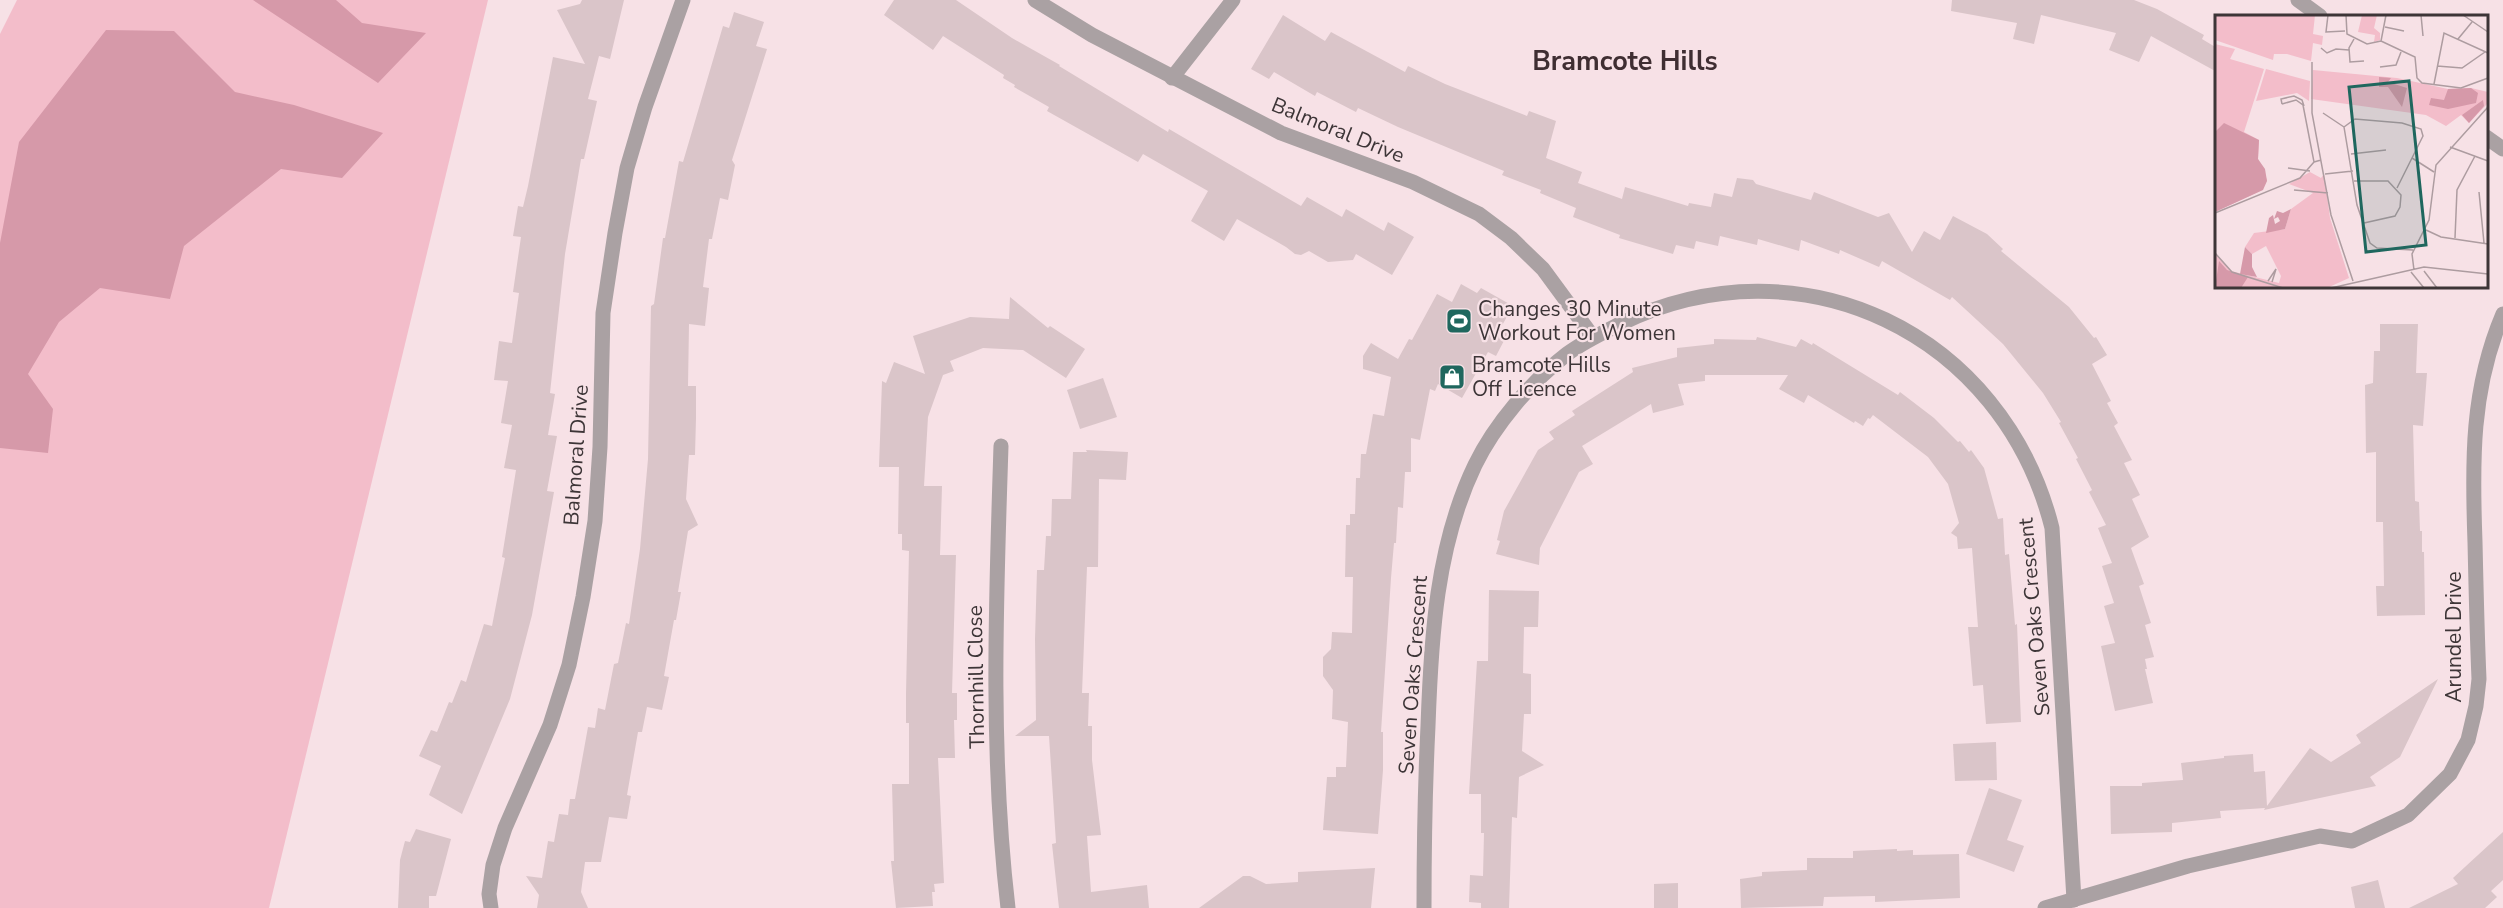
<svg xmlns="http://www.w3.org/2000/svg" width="2503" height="908" font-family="'Nunito Sans',sans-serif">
<rect width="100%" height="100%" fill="#f7e1e6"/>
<polygon fill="#f3bdca" points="17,0 488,0 269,908 0,908 0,34"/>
<g fill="#d699a9">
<polygon points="253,0 336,0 362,23 426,33 378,83"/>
<polygon points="106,30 174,31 235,92 294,105 383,133 342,178 281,169 184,246 170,299 100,288 59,322 28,374 53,409 48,453 0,448 0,243 19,142"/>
</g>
<g fill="#dac5c9">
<polygon points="582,0 624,0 610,59 599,56 588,99 597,101 584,159 581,159 565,254 550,393 555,394 548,435 557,436 547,491 554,492 532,615 510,699 462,814 429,795 441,766 419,756 431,730 437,732 449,702 452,703 461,680 466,682 484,624 492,626 505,558 502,557 516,470 504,468 512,425 501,423 508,381 494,380 499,341 512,343 519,293 513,292 521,237 513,236 518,206 523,207 528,186 553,57 585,64 557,10 580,4"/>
<polygon points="894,0 956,0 1012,38 1060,65 1059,66 1168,132 1169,129 1301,206 1307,197 1342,217 1346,209 1384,231 1388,222 1414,237 1392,275 1356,254 1353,260 1328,262 1309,251 1301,255 1295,254 1286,247 1237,219 1224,241 1191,221 1208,191 1143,154 1138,162 1047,111 1049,107 1014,87 1015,85 1003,78 1004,75 943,36 933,50 884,15"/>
<polygon points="1952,0 2134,0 2157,9 2204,35 2202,39 2217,48 2217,72 2151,36 2139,62 2109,50 2116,33 2041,15 2034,44 2013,39 2017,23 1951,11"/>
<polygon points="734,12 764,22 756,46 767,49 732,160 735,165 728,200 720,198 712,239 709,239 703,287 709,288 705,326 689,324 688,386 696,386 696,418 695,455 689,455 686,499 698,525 688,531 678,592 681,592 676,620 674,620 664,676 669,677 662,710 647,707 642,732 638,732 627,795 631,796 627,819 609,817 601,862 585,862 581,892 588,908 537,908 539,895 526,876 542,878 548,841 554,842 559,814 568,815 570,799 575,799 588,727 595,728 598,708 605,710 614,664 618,663 626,623 629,624 640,549 648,459 651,306 654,304 663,238 665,238 679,161 683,162 723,26 729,28"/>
<polygon points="1283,15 1325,41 1331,32 1405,72 1408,66 1445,84 1527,116 1529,111 1556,121 1546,158 1582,172 1578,183 1622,199 1625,187 1688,206 1689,203 1711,207 1714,193 1732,197 1737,178 1753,180 1756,184 1811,200 1814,192 1878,217 1889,213 1912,252 1924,231 1940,240 1953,216 1987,234 2003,249 2001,251 2069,307 2094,338 2096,337 2107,355 2092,364 2111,401 2107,403 2118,423 2114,426 2132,460 2124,463 2140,495 2132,499 2149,537 2131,548 2144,584 2139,586 2151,623 2145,625 2154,657 2145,659 2147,669 2145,669 2153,703 2115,711 2101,646 2115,643 2104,606 2114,603 2102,566 2112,563 2098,528 2106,525 2089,492 2092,490 2076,459 2078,458 2059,423 2061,422 2043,393 2003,344 1952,297 1950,300 1882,261 1879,267 1840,250 1839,254 1801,240 1799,251 1758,239 1757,245 1720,236 1718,246 1696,241 1694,249 1676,245 1673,254 1619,238 1620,235 1573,217 1576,208 1540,193 1541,190 1502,175 1504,171 1398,127 1358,108 1356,112 1317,92 1315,96 1274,72 1269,79 1251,69"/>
<polygon points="1461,284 1477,293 1481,288 1513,306 1500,329 1508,333 1496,356 1488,352 1462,398 1438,384 1435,391 1430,389 1420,440 1411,438 1411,472 1405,472 1403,508 1398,507 1396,543 1394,543 1391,578 1381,732 1383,732 1383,770 1378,834 1323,830 1327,777 1336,777 1336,767 1346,767 1348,722 1332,719 1333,690 1323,676 1323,657 1331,649 1332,632 1352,633 1353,577 1345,577 1346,525 1350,525 1350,514 1355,514 1356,478 1360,478 1361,454 1366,454 1373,414 1384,416 1391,377 1363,369 1363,356 1371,343 1398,359 1409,339 1412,340 1437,294 1452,302"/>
<polygon points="1010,297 1048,328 1050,326 1085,349 1066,378 1023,350 983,348 950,361 954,371 943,375 928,417 924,486 942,486 940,555 956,555 952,693 957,693 957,720 954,720 955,758 938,758 944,883 934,884 935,892 932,892 933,906 896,908 891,861 894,861 892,784 909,784 909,723 906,723 906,694 909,551 902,550 902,534 898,534 899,467 879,467 882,381 886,383 894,362 925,374 913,336 970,317 1009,319"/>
<polygon points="2380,324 2418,324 2416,373 2427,373 2423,426 2413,425 2415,501 2419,502 2420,531 2422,531 2422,552 2424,552 2425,615 2377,616 2376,586 2384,586 2383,522 2376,522 2376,452 2366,453 2365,385 2373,383 2374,351 2380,351"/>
<polygon points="1757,337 1796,347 1801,339 1812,345 1813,343 1898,395 1900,392 1934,418 1958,442 1960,441 1969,452 1971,450 1984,468 1998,519 2003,518 2005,555 2009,554 2015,625 2017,624 2021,722 1986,724 1983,685 1973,686 1968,627 1978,627 1972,548 1958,549 1957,537 1951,533 1959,523 1948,484 1928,457 1873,415 1870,419 1868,418 1863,426 1855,421 1854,423 1808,395 1804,403 1779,389 1788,375 1705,375 1705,381 1678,384 1684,405 1653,413 1651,404 1582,446 1593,464 1579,472 1540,548 1539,565 1496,554 1500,541 1497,540 1504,511 1538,450 1554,439 1549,432 1575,415 1572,411 1633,372 1632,368 1677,357 1677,348 1714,344 1714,339 1756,340"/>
<polygon points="1103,378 1117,417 1080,429 1067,390"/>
<polygon points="1086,450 1128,452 1126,480 1099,479 1098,567 1087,567 1082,693 1089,693 1088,726 1092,726 1092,760 1101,835 1087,836 1091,892 1147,885 1149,908 1059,908 1052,844 1056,843 1049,736 1015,736 1036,720 1035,639 1037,570 1044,570 1046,536 1051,536 1052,499 1071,499 1073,452 1087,452"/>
<polygon points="1489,590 1539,591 1538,627 1524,627 1523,673 1531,674 1531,714 1524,714 1522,751 1544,765 1519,777 1517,818 1512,817 1509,908 1481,908 1481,903 1469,902 1470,875 1483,876 1484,833 1481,833 1481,794 1469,794 1477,661 1488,661"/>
<polygon points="2438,679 2400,757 2370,777 2376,786 2264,810 2265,808 2220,811 2221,818 2172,823 2172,832 2111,834 2110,786 2142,786 2142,783 2183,780 2181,763 2224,758 2224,756 2253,754 2254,772 2265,771 2267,806 2310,748 2331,762 2361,743 2356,735"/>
<polygon points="1996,742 1997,780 1955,781 1953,744"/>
<polygon points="1989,788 2022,800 2007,840 2024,846 2014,872 1966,854"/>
<polygon points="416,829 451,839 436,896 429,896 429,908 398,908 400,860 405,841 410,842"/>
<polygon points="2503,832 2503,880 2491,891 2497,897 2485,908 2409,908 2458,884 2453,878"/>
<polygon points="1897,849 1897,851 1913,850 1913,855 1959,854 1960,898 1875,902 1875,896 1824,897 1823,906 1741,908 1740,879 1762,876 1762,872 1807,870 1807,858 1853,858 1853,851"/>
<polygon points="1375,868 1371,908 1199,908 1243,876 1250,876 1266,884 1298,882 1298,872"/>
<polygon points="2378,880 2385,908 2355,908 2351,887"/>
<polygon points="1678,883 1678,908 1654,908 1654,884"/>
</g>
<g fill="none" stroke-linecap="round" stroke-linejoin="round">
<g stroke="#aaa1a3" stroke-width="15">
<polyline points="1035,0 1092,35 1281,133 1413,182 1479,214 1511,238 1543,269 1593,337"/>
<polyline points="1172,78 1233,0"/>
<path d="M1001,446C996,600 990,755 1008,908"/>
<polyline points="491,908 489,894 493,865 505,828 550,725 569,665 583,597 595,521 600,447 603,313 615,233 627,168 645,107 683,0"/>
<path d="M1424,908C1424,847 1425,787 1428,726C1431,639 1436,546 1475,465C1495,424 1531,382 1567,354C1583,342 1602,333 1620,324C1801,236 2003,333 2052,528L2074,900"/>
<path d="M2045,908L2188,866L2320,836L2352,841L2408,815L2450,774L2468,740L2476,706L2479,679C2477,633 2476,587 2475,542C2472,462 2471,389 2503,314"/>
</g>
<g stroke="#aaa1a3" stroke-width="15">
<polyline points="2298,0 2320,16"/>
<polyline points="2486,137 2503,149"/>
</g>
</g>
<defs>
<symbol id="stadium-square" viewBox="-11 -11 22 22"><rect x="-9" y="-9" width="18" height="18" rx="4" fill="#1f675e" stroke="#f7e1e6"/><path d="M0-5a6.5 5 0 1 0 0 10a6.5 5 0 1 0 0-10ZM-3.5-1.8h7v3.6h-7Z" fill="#fff"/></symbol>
<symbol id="shop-square" viewBox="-11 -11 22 22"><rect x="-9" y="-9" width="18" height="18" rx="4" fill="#1f675e" stroke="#f7e1e6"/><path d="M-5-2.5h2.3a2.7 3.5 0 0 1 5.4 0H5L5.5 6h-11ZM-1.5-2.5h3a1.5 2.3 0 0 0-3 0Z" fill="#fff"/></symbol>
</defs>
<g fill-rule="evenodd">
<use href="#stadium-square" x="1444" y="306" width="30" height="30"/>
<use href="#shop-square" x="1437" y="362" width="30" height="30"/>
</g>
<g text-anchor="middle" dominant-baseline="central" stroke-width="4.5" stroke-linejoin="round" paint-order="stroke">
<g font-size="21" fill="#3d3537" stroke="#f7e1e6">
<text transform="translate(1338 130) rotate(22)">Balmoral Drive</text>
<text transform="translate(576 455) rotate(-86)">Balmoral Drive</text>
<text transform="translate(2034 617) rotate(-95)">Seven Oaks Crescent</text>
<text transform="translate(2454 637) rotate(-90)">Arundel Drive</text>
<text transform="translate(1413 675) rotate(-86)">Seven Oaks Crescent</text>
<text transform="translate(976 677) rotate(-91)">Thornhill Close</text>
</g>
<g font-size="21" fill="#3d3537" stroke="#f7e1e6" text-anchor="start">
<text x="1478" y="309">Changes 30 Minute<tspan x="1478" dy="24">Workout For Women</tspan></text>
<text x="1472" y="365">Bramcote Hills<tspan x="1472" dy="24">Off Licence</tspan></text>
</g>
<g font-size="27" font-weight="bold" fill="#3f2e32" stroke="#f7e1e6">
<text x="1625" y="61">Bramcote Hills</text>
</g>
</g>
<g transform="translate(2215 15)">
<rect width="273" height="273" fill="#f7e1e6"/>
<path d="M0,0H100L98,19L108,21L107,30L98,28L96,46L72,39H59L58,45L0,25ZM147,0H162L159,13L165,18V25L159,27L160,20L143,17ZM0,29L20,34L15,44L49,54L29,117L44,125L43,144L52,165L47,175L0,197ZM51,54L95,66L94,86L82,78L41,86ZM98,55L182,63L233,74L256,73L273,77V88L254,108L246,100L231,111L211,100L96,84ZM95,157L106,163L109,159L115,203L134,263L112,273H0V237L16,256L64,268L66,261L51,231L37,239L30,232L39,218L70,214L76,194L98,178L74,169Z" fill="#f3bdca"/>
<path d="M164,62L176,63L173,67L192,73L187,92L173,72H164ZM256,73L263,78L261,88L233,94L214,90L216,83L229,85L233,74ZM268,85L269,91L254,108L247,100ZM9,108L44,125L43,144L50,154L52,166L48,175L0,197V117ZM76,194L70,214L51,218L54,203L58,200L60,209L65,206L63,202L59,204L62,196L68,198ZM30,232L37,239V252L42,262L25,259ZM4,246L12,255L33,262L26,273H0Z" fill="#d699a9"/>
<path fill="none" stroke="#ad9ca0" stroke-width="1.5" d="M113,0L111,17L130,16M131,0L132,19L152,29L166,26M171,0L166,26L200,42L202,63L207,68L246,73L273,63M206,0L208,21M248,0L273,17M170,12L189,16M139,24L134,33L135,47L149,46M243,24L257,7M106,33L112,38L121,34L134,35M97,47V98L116,200L138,266M222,51L247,53L270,37M165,52L181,50L186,37M219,69L229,18L273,38M67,89L81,85L88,90L99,147L106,145M67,89L66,84L79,81L87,85L89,91M108,98L129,112M129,112L142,190L155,228L162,233L198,235M129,112L140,104L187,108L206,114L208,121L182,173M235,132L273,146M136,139L171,135M197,143L219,157M73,153L95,156M110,159L138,156M139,166H173L186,180L185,192L180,201L149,208M79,175L113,178M264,177L269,228M0,198L85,163L99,147M211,215L226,222L273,229M240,223L242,175L260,141M0,238L17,257L68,273M199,255L197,239L214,205L221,150L273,92M209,256L222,273M196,257L209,273M53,266L61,254L57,267M116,273L209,252L273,259"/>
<path fill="#1f675e" fill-opacity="0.15" stroke="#1f675e" stroke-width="3" d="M194,66L211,230L151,237L134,72Z"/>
<rect width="273" height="273" fill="none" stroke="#3d3537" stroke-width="3"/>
</g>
</svg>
